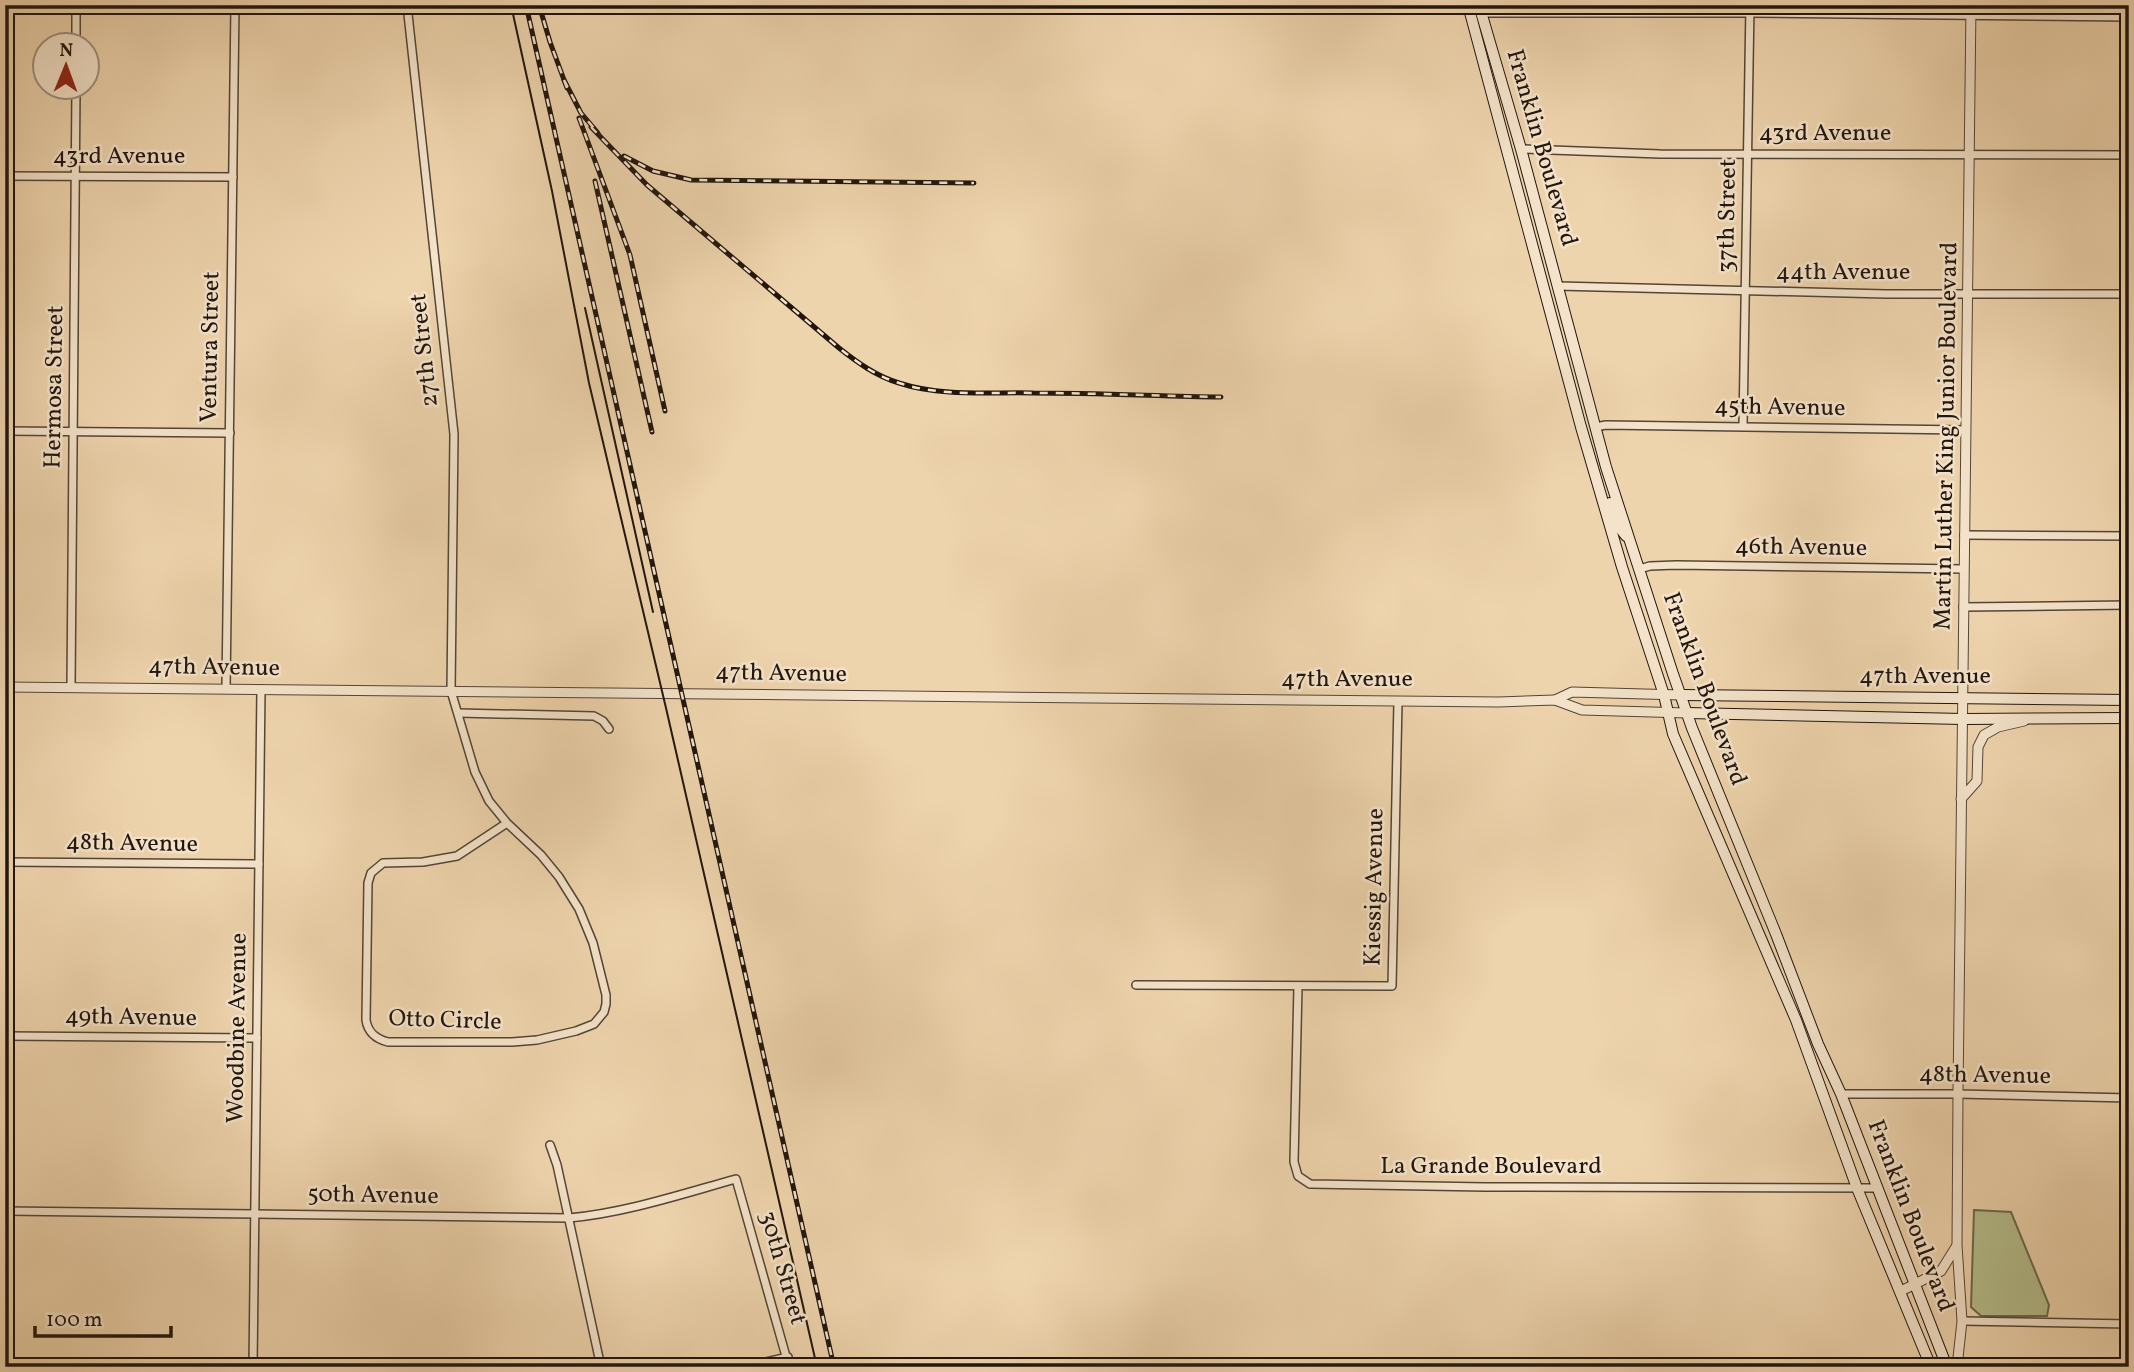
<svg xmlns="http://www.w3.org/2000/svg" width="2134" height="1372" font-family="Vollkorn,serif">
<rect width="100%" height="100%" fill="#eed4ad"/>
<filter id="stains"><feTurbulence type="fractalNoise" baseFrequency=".00286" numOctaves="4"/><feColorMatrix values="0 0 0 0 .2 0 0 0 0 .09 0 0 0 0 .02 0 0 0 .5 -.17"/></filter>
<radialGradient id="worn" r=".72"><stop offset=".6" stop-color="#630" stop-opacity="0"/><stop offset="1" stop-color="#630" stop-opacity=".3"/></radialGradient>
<polygon fill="#b5bd8c" stroke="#6b694d" stroke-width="2" points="1974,1210 2011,1212 2049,1305 2047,1316 1981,1316 1971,1307"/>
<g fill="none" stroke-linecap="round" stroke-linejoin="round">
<defs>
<g id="minor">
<polyline points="76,5 76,46"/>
<path d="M407,5L454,434L451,691L475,772L489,801L507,823L541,855L559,877L579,909L593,943L606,995V1004L604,1012L594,1024L576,1031L537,1040L512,1042H388C376,1039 368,1033 366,1020L368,883L371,873L383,863L423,862L457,856L507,823"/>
<polyline points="1481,13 1750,13 2129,17"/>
<polyline points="1521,149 1660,154 2129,155"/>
<polyline points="5,176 233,177"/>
<polyline points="1558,286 1886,294 2129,294"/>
<polyline points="1743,426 1750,5"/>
<polyline points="1595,427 1606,425 1965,430"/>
<polyline points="5,431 230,433"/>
<polyline points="1964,535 2129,536"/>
<polyline points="1639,569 1650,566 1676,565 1963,569"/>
<polyline points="1963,607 2129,605"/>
<polyline points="71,687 76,88"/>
<polyline points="226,689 235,5"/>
<polyline points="458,713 594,716 603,721 609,729"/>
<polyline points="5,862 259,864"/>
<polyline points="1136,985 1392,986 1398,701"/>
<polyline points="1298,986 1294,1162 1298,1176 1310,1184 1485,1187 1876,1188"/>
<polyline points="5,1036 257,1038"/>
<polyline points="1841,1094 1958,1094 2129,1098"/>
<polyline points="550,1145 557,1165 601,1367"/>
<path d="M5,1211L569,1218C625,1213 682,1194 736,1179L789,1367"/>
<polyline points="1962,1321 2129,1324"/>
<polyline points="253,1367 261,689"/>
<polyline points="743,1367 788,1357"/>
</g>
<g id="tertiary">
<polyline points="5,687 1499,702 1555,700 1582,710 1687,713"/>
<polyline points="1555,700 1572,692 1681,695"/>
<polyline points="1961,799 1977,781 1978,747 1984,735 1998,727 2024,721"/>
<polyline points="1901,1291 1941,1271 1956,1247"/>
<polyline points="1957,1367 1962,1321 1957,1245 1958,1094 1971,5"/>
</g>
<g id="secondary">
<polyline points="1468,5 1581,427 1622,567 1664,695 1673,734 1796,1020 1857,1188 1931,1367"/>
<polyline points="1479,5 1521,149 1606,467 1673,674 1692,728 1776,934 1818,1044 1841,1094 1947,1367"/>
<polyline points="1610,503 1618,526 1626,536"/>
<polyline points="1681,695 2129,700"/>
<polyline points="1687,713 1963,719 2129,718"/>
</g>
</defs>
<use href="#minor" stroke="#544536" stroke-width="10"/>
<use href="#tertiary" stroke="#544536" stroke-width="11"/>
<use href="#secondary" stroke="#21150e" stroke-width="12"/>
<use href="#minor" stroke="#f4e3ca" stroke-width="7"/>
<use href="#tertiary" stroke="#f4e3ca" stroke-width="9"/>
<use href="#secondary" stroke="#f4e3ca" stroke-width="10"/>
<g stroke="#21150e" stroke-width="2">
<polyline points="511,5 552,191 589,383 666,708 817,1367"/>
<polyline points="585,308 653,612"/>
</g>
<defs>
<g id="rail">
<polyline points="526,5 834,1367"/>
<polyline points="539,5 550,42 567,88"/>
<polyline points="564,80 581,113 598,133"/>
<polyline points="579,118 630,255 665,411"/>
<path d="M591,127L647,185L839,348C858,363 876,376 899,383C942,397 988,392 1033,393C1096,393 1158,396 1221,397"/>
<polyline points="624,156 653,171 691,180 974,183"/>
<polyline points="595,181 652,432"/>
</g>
</defs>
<use href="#rail" stroke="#21150e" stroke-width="5"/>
<use href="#rail" stroke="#f4e3ca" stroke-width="2.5" stroke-dasharray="8" stroke-linecap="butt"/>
</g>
<g text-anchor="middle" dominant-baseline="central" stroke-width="5" stroke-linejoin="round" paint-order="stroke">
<g font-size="24" fill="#21150e" stroke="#f4e3ca">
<text x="1825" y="134">43rd Avenue</text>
<text transform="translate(1541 148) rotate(74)">Franklin Boulevard</text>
<text x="119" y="157">43rd Avenue</text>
<text transform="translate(1728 216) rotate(-89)">37th Street</text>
<text x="1843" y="273">44th Avenue</text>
<text transform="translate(211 347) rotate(-89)">Ventura Street</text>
<text transform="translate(425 350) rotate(-96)">27th Street</text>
<text transform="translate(55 387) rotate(-89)">Hermosa Street</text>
<text transform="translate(1780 408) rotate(1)">45th Avenue</text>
<text transform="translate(1947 436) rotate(-89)">Martin Luther King Junior Boulevard</text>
<text transform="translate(1801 548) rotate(1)">46th Avenue</text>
<text transform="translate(214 668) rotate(1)">47th Avenue</text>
<text transform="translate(781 674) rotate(1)">47th Avenue</text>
<text x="1925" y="677">47th Avenue</text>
<text x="1347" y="680">47th Avenue</text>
<text transform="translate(1704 689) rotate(70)">Franklin Boulevard</text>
<text transform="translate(132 844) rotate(1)">48th Avenue</text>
<text transform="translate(1375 887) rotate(-89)">Kiessig Avenue</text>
<text transform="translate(131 1018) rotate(1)">49th Avenue</text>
<text transform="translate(445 1021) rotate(2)">Otto Circle</text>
<text transform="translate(238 1028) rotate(-89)">Woodbine Avenue</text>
<text transform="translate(1985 1076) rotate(1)">48th Avenue</text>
<text x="1491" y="1167">La Grande Boulevard</text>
<text transform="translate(373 1196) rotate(1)">50th Avenue</text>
<text transform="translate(1910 1216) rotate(69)">Franklin Boulevard</text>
<text transform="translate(782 1268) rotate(74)">30th Street</text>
</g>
</g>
<rect width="2134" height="1372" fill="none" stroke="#eed4ad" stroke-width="28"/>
<rect x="7" y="7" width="2120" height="1358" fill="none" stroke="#21150e" stroke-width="3.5"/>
<rect x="14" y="14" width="2106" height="1344" fill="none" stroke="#21150e" stroke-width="2"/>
<g transform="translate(66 66) rotate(1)"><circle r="33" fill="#f4e3ca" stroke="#a0917f" stroke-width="2"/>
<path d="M0-5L12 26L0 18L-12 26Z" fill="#8f2418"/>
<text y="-10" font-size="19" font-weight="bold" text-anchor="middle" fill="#21150e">N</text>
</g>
<path d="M35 1326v10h136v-10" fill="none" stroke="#21150e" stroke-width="3.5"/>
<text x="46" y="1326" font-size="21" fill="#21150e" stroke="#f4e3ca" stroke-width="5" paint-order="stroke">100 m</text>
<rect width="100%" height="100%" filter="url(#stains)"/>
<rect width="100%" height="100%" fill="url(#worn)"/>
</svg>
